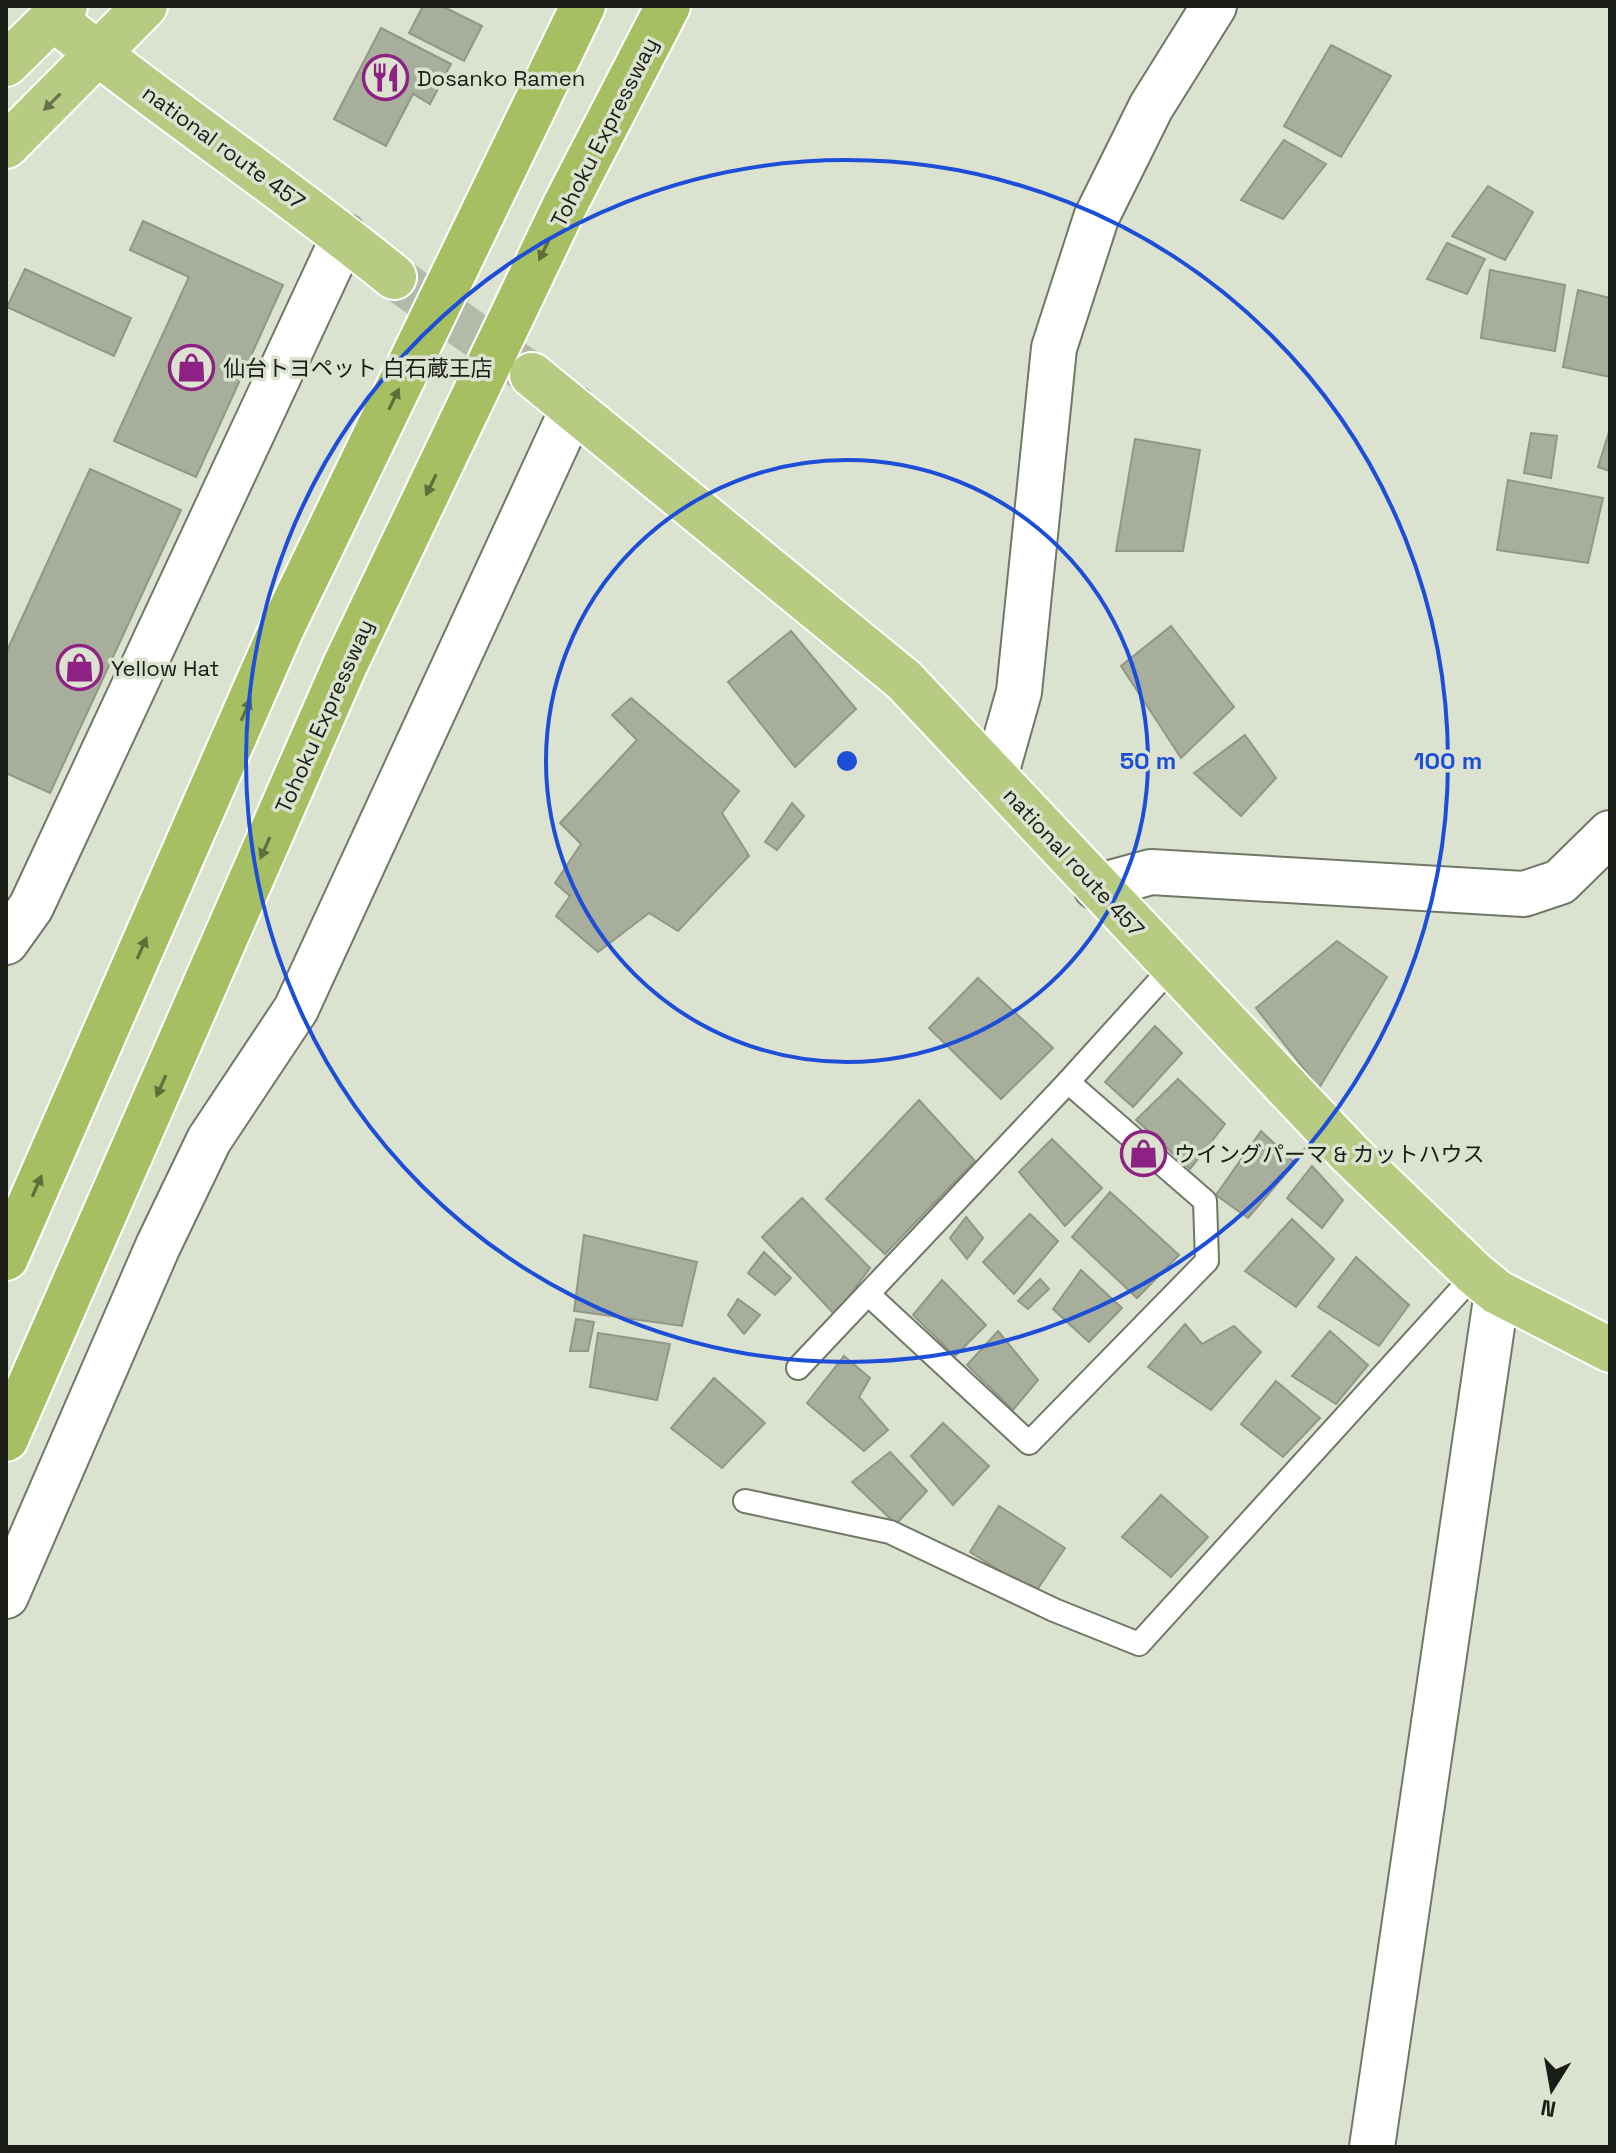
<svg xmlns="http://www.w3.org/2000/svg" width="1616" height="2153" font-family="'Space Grotesk','Noto Sans JP',sans-serif">
<rect width="100%" height="100%" fill="#dbe2cf"/>
<g fill="#a8ae9c" stroke="#919785" stroke-width="2">
<polygon points="423,6 442,6 482,26 464,61 409,33"/>
<polygon points="381,28 451,64 430,104 413,94 386,146 334,119"/>
<polygon points="1331,45 1391,76 1341,157 1284,126"/>
<polygon points="1284,140 1326,164 1283,219 1241,200"/>
<polygon points="1488,186 1533,212 1505,260 1452,236"/>
<polygon points="143,221 283,285 196,477 114,441 189,277 130,250"/>
<polygon points="1447,243 1485,259 1467,294 1427,279"/>
<polygon points="25,269 131,318 114,356 7,307"/>
<polygon points="1490,270 1565,285 1555,351 1481,338"/>
<polygon points="1578,290 1610,298 1610,377 1563,367"/>
<polygon points="1609,432 1610,432 1610,471 1598,467"/>
<polygon points="1531,433 1557,436 1551,478 1524,473"/>
<polygon points="1135,439 1200,450 1183,551 1116,551"/>
<polygon points="90,469 181,510 50,793 6,773 6,653"/>
<polygon points="1508,480 1603,498 1588,563 1497,550"/>
<polygon points="1171,626 1234,707 1181,758 1121,666"/>
<polygon points="791,631 856,709 795,767 728,682"/>
<polygon points="631,698 739,791 722,813 749,856 678,931 649,913 598,952 556,916 570,896 555,883 581,844 560,823 637,740 612,715"/>
<polygon points="1245,735 1276,778 1241,816 1194,773"/>
<polygon points="792,803 804,816 777,850 765,842"/>
<polygon points="1337,941 1387,977 1319,1088 1256,1008"/>
<polygon points="978,978 1053,1048 1001,1099 929,1028"/>
<polygon points="1155,1026 1182,1053 1133,1107 1105,1082"/>
<polygon points="1178,1079 1225,1124 1190,1169 1136,1120"/>
<polygon points="919,1100 975,1161 885,1254 826,1199"/>
<polygon points="1261,1131 1295,1163 1248,1218 1216,1195"/>
<polygon points="1052,1139 1102,1188 1065,1226 1019,1172"/>
<polygon points="1312,1166 1343,1200 1322,1228 1287,1198"/>
<polygon points="1110,1192 1179,1255 1137,1298 1072,1237"/>
<polygon points="802,1198 870,1268 835,1315 762,1237"/>
<polygon points="1030,1214 1058,1241 1014,1294 983,1262"/>
<polygon points="966,1217 983,1238 967,1259 950,1238"/>
<polygon points="1292,1219 1334,1259 1296,1307 1245,1271"/>
<polygon points="584,1235 697,1262 682,1326 574,1311"/>
<polygon points="764,1252 791,1278 775,1295 748,1273"/>
<polygon points="1356,1257 1409,1305 1379,1346 1318,1307"/>
<polygon points="1081,1270 1122,1308 1089,1342 1053,1309"/>
<polygon points="1040,1279 1049,1289 1028,1309 1018,1301"/>
<polygon points="942,1280 986,1325 955,1356 913,1315"/>
<polygon points="738,1299 760,1315 744,1334 728,1315"/>
<polygon points="576,1319 594,1322 588,1351 570,1351"/>
<polygon points="1185,1324 1202,1344 1234,1326 1261,1352 1211,1410 1148,1367"/>
<polygon points="998,1331 1038,1380 1013,1410 967,1365"/>
<polygon points="1330,1331 1368,1365 1336,1404 1292,1376"/>
<polygon points="598,1333 670,1344 657,1400 590,1387"/>
<polygon points="844,1356 870,1378 859,1397 888,1430 864,1451 807,1403"/>
<polygon points="714,1378 765,1423 722,1468 671,1428"/>
<polygon points="1276,1381 1320,1418 1283,1457 1241,1424"/>
<polygon points="943,1423 989,1466 953,1505 911,1456"/>
<polygon points="890,1452 927,1491 896,1524 852,1482"/>
<polygon points="1161,1495 1208,1537 1171,1577 1122,1537"/>
<polygon points="999,1506 1065,1548 1035,1593 970,1552"/>
</g>
<g fill="none" stroke-linecap="round" stroke-linejoin="round">
<polyline stroke="#b4baaa" stroke-width="44" stroke-dasharray="44 22" stroke-linecap="butt" points="394,277 526,371"/>
<defs>
<g id="service">
<polyline points="868,1294 1029,1443 1207,1261 1205,1201 1068,1082"/>
<polyline points="798,1368 1068,1082 1172,967"/>
<polyline points="745,1501 890,1532 1054,1610 1139,1644 1475,1274"/>
</g>
<g id="minor">
<polyline points="995,777 1019,692 1054,348 1096,218 1151,107 1214,6"/>
<polyline points="1096,887 1151,872 1524,894 1560,882 1610,833"/>
<polyline points="6,942 31,907 344,236"/>
<polyline points="6,1596 158,1246 209,1140 296,1009 573,408"/>
<polyline points="1372,2147 1497,1292"/>
</g>
<g id="trunk">
<path d="M53,18C164,108 284,187 394,277"/>
<polyline points="6,64 65,6"/>
<polyline points="6,146 145,6"/>
<polyline points="532,375 904,680 1350,1154 1475,1274 1497,1292 1610,1350"/>
</g>
<g id="motorway">
<polyline points="6,1258 282,628 583,6"/>
<polyline points="6,1439 345,665 565,205 668,6"/>
</g>
</defs>
<use href="#service" stroke="#727867" stroke-width="26"/>
<use href="#minor" stroke="#727867" stroke-width="48"/>
<use href="#trunk" stroke="#fff" stroke-width="48"/>
<use href="#motorway" stroke="#fff" stroke-width="48"/>
<use href="#service" stroke="#fff" stroke-width="22"/>
<use href="#minor" stroke="#fff" stroke-width="44"/>
<use href="#trunk" stroke="#b7cc82" stroke-width="44"/>
<use href="#motorway" stroke="#a5bf62" stroke-width="44"/>
</g>
<defs><path id="oneway-solid" d="M-6-.8H1V-3.2L6.5 0L1 3.2V.8H-6Z" transform="scale(2)"/></defs>
<use fill="#68744c" href="#oneway-solid" transform="translate(52 102) rotate(135)"/>
<g fill="#606e3c">
<use href="#oneway-solid" transform="translate(544 250) rotate(116)"/>
<use href="#oneway-solid" transform="translate(394 399) rotate(-64)"/>
<use href="#oneway-solid" transform="translate(431 485) rotate(116)"/>
<use href="#oneway-solid" transform="translate(246 710) rotate(-66)"/>
<use href="#oneway-solid" transform="translate(265 848) rotate(114)"/>
<use href="#oneway-solid" transform="translate(142 948) rotate(-66)"/>
<use href="#oneway-solid" transform="translate(161 1086) rotate(114)"/>
<use href="#oneway-solid" transform="translate(37 1186) rotate(-66)"/>
</g>
<g fill="none" stroke="#1d4ed8" stroke-width="4">
<circle cx="847" cy="761" r="301"/>
<circle cx="847" cy="761" r="601"/>
</g>
<defs>
<symbol id="restaurant-ring" viewBox="-11 -11 22 22"><circle r="9.5" fill="#dbe2cf" stroke="#8e2184" stroke-width="1.5"/><path d="M-5-6h1v4h1v-4h1v4h1v-4h1v5L-1.5 .5V6h-2V.5L-5-1ZM5-6V6H3V1.5H1.5Q1.5-4 5-6Z" fill="#8e2184"/></symbol>
<symbol id="shop-ring" viewBox="-11 -11 22 22"><circle r="9.5" fill="#dbe2cf" stroke="#8e2184" stroke-width="1.5"/><path d="M-5-2.5h2.3a2.7 3.5 0 0 1 5.4 0H5L5.5 6h-11ZM-1.5-2.5h3a1.5 2.3 0 0 0-3 0Z" fill="#8e2184"/></symbol>
</defs>
<g fill-rule="evenodd">
<use href="#restaurant-ring" x="360" y="52" width="51" height="51"/>
<use href="#shop-ring" x="166" y="342" width="51" height="51"/>
<use href="#shop-ring" x="54" y="642" width="51" height="51"/>
<use href="#shop-ring" x="1118" y="1128" width="51" height="51"/>
</g>
<g text-anchor="middle" dominant-baseline="central" stroke-width="7" stroke-linejoin="round" paint-order="stroke">
<g font-size="22" fill="#1a1c16" stroke="#dbe2cf" text-anchor="start">
<text x="417" y="78">Dosanko Ramen</text>
<text x="223" y="368">仙台トヨペット 白石蔵王店</text>
<text x="111" y="668">Yellow Hat</text>
<text x="1174" y="1154">ウイングパーマ &amp; カットハウス</text>
</g>
<g font-size="22" fill="#1a1c16" stroke="#dbe2cf">
<text transform="translate(604 132) rotate(-63)">Tohoku Expressway</text>
<text transform="translate(224 147) rotate(36)">national route 457</text>
<text transform="translate(324 716) rotate(-66)">Tohoku Expressway</text>
<text transform="translate(1074 862) rotate(47)">national route 457</text>
</g>
</g>
<circle cx="847" cy="761" r="12" fill="#1d4ed8" stroke="#dbe2cf" stroke-width="4"/>
<g font-size="24" text-anchor="middle" font-weight="bold" fill="#1d4ed8" stroke="#dbe2cf" stroke-width="7" stroke-linejoin="round" paint-order="stroke">
<text x="1148" y="769">50 m</text>
<text x="1448" y="769">100 m</text>
</g>
<rect width="1616" height="2153" fill="none" stroke="#1a1c16" stroke-width="16"/>
<g transform="translate(1552 2089) rotate(191)" stroke="#dbe2cf" stroke-width="6" paint-order="stroke">
<path d="M0-6L14 30L0 20L-14 30Z" fill="#1a1c16"/>
<text y="-12" font-size="22" font-weight="bold" text-anchor="middle" fill="#1a1c16">N</text>
</g>
</svg>
